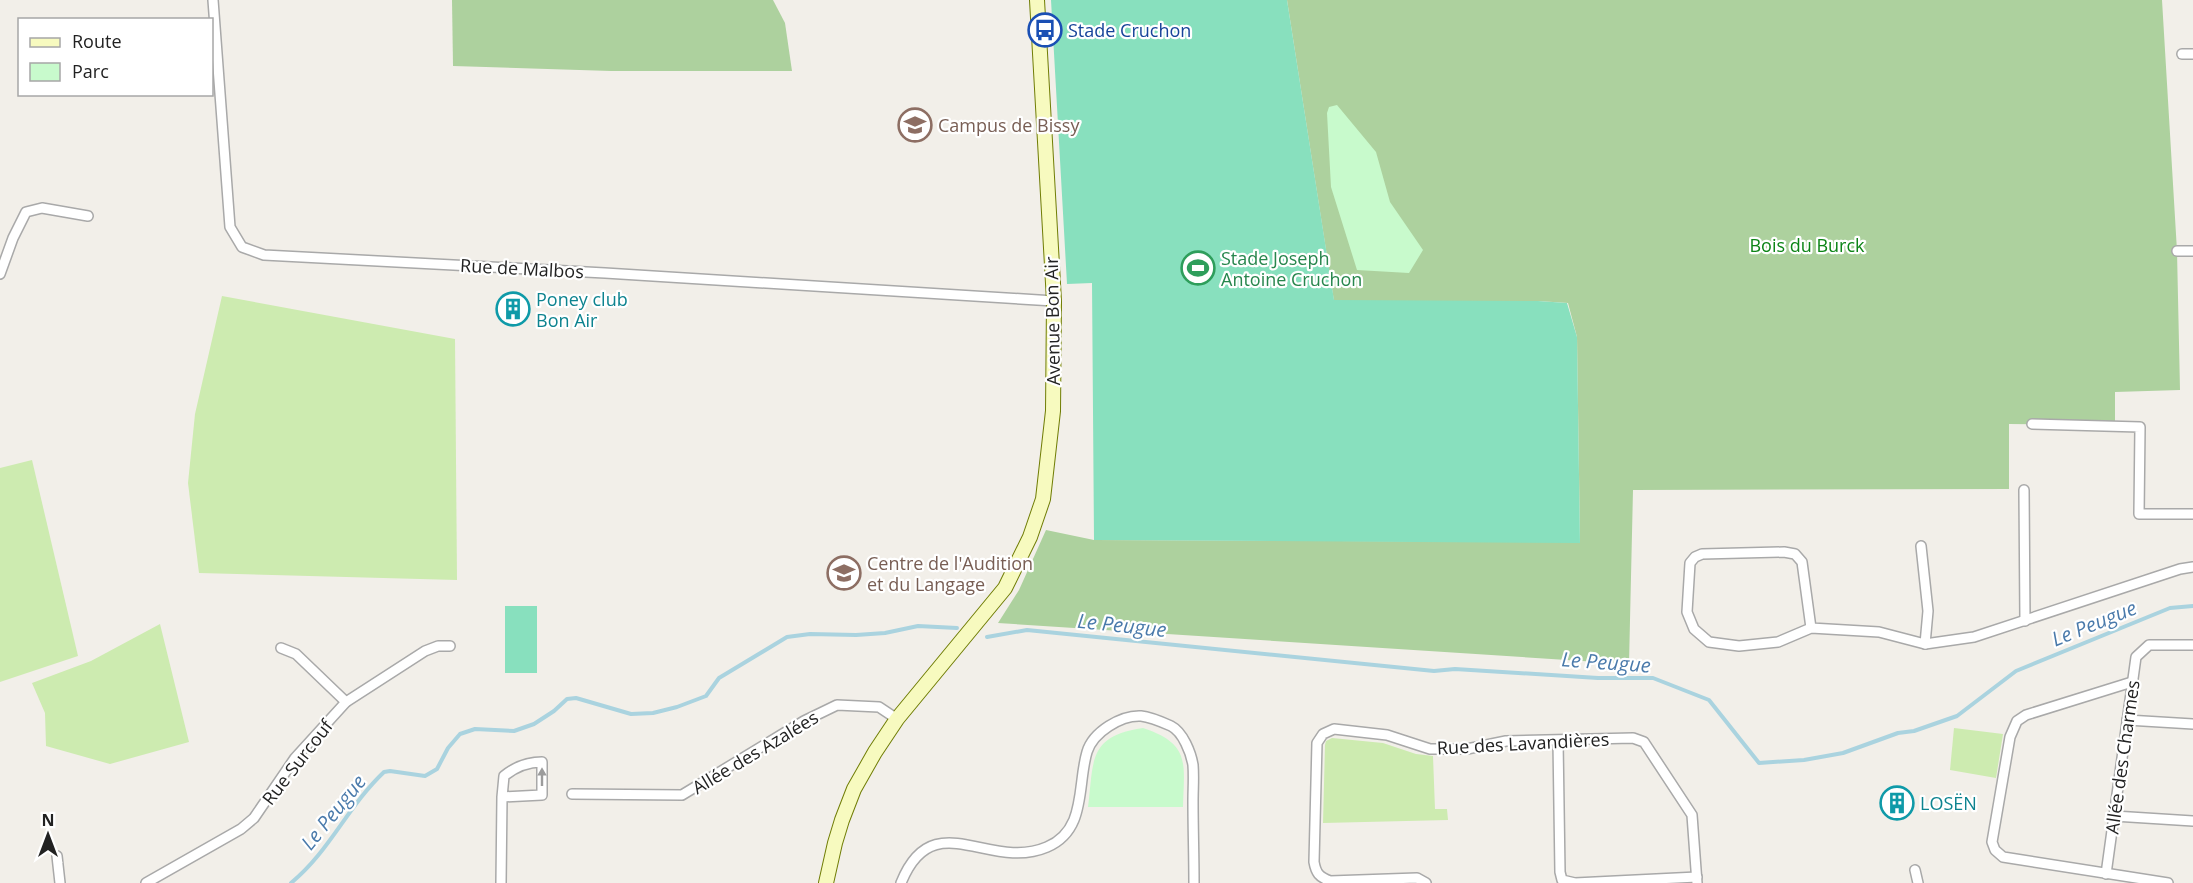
<svg xmlns="http://www.w3.org/2000/svg" width="2193" height="883" font-family="'Open Sans',sans-serif">
<rect width="100%" height="100%" fill="#f2efe9"/>
<g fill="#cdebb0">
<polygon points="222,296 455,339 457,580 199,573 188,483 195,414"/>
<polygon points="32,460 78,656 0,682 0,468"/>
<polygon points="160,624 189,742 110,764 46,746 45,713 32,683 91,661"/>
<polygon points="1954,728 2003,734 1996,778 1950,770"/>
<polygon points="1332,738 1383,743 1416,754 1433,756 1435,809 1447,809 1448,820 1323,823 1325,745 1326,741"/>
</g>
<g fill="#add19e">
<polygon points="452,0 773,0 785,23 792,71 611,71 453,66"/>
<polygon points="1287,0 2162,0 2177,251 2180,390 2115,392 2115,425 2009,424 2009,489 1633,490 1629,664 998,623 1019,590 1046,530 1094,540 1580,542 1577,337 1568,303 1538,301 1334,301"/>
</g>
<g fill="#c8facc">
<polygon points="1337,105 1376,152 1390,202 1423,250 1409,273 1357,270 1331,187 1327,113 1329,107"/>
<path d="M1143,728C1191,744 1184,763 1183,807H1088C1094,762 1087,736 1143,728Z"/>
</g>
<g fill="#88e0be">
<polygon points="1051,0 1287,0 1334,300 1538,301 1567,303 1577,337 1580,543 1094,540 1092,283 1067,284"/>
<rect x="505" y="606" width="32" height="67"/>
</g>
<g fill="none" stroke-linecap="round" stroke-linejoin="round">
<g stroke="#aad3df" stroke-width="4">
<polyline points="987,637 1027,630 1434,671 1455,669 1598,678 1653,678 1709,700 1759,763 1804,760 1843,753 1898,733 1914,731 1957,716 2016,671 2170,608 2193,606"/>
<path d="M291,883C330,851 347,807 384,772L390,771L425,776L437,769L448,748L460,734L475,729L514,731L534,724L554,711L567,699L576,698L631,714L653,713L677,707L706,696L719,678L787,637L810,634L856,635L885,633L918,626L957,628"/>
</g>
<defs>
<g id="street">
<polyline points="213,0 230,227 242,247 264,255 605,273 1054,301"/>
<polyline points="2182,54 2193,54"/>
<polyline points="2177,251 2193,251"/>
<polyline points="0,274 13,238 26,212 42,208 88,216"/>
<polyline points="2032,424 2140,427 2139,514 2193,514"/>
<polyline points="2024,490 2025,621"/>
<polyline points="1811,628 1802,562 1795,554 1784,552 1702,554 1695,557 1690,563 1687,612 1694,629 1709,642 1739,646 1778,642 1811,628 1879,632 1925,644 1928,611 1921,546"/>
<polyline points="1925,644 1974,637 2180,569 2193,567"/>
<polyline points="281,648 296,654 346,702"/>
<polyline points="2132,682 2026,715 2017,721 2010,737 1992,842 1995,850 2003,857 2168,883"/>
<polyline points="2127,720 2193,724"/>
<polyline points="1558,741 1560,872 1562,880 1575,883 1697,877"/>
<polyline points="572,794 682,795 804,721 837,705 879,707 897,719"/>
<polyline points="2114,816 2193,821"/>
<polyline points="57,856 60,883"/>
<polyline points="1915,870 1918,883"/>
<polyline points="2106,874 2136,657 2149,645 2193,645"/>
<polyline points="146,883 241,829 254,818 295,758 346,702 425,651 438,646 450,646"/>
<path d="M501,883L502,797L504,776C515,767 528,762 542,762V795L502,797"/>
<path d="M901,883C933,803 989,872 1047,847C1087,830 1077,785 1087,752C1093,732 1121,715 1141,716C1151,717 1162,722 1171,726C1183,732 1191,753 1193,765C1194,777 1193,789 1193,801C1193,828 1194,856 1194,883"/>
<path d="M1426,883L1417,878L1330,881C1319,877 1316,873 1314,862L1317,743L1323,734L1334,729L1387,735L1430,749H1467L1506,741L1633,738L1644,742L1692,815L1697,883"/>
</g>
<polyline id="secondary" points="826,883 835,843 842,820 854,789 875,752 897,719 1005,588 1030,537 1043,499 1053,411 1054,301 1037,0"/>
</defs>
<use href="#street" stroke="#a9a9a9" stroke-width="12"/>
<use href="#secondary" stroke="#707d05" stroke-width="16"/>
<use href="#street" stroke="#fff" stroke-width="9"/>
<use href="#secondary" stroke="#f7fabf" stroke-width="14"/>
</g>
<defs><path id="oneway-solid" d="M-6-.8H1V-3.2L6.5 0L1 3.2V.8H-6Z" transform="scale(1.5)"/></defs>
<use fill="#9c9c9c" href="#oneway-solid" transform="translate(542 777) rotate(-90)"/>
<defs>
<symbol id="bus-ring" viewBox="-11 -11 22 22"><circle r="9.5" fill="#fff" stroke="#1a4fb4" stroke-width="1.5"/><path d="M-5-6H5V4H4V6H2V4H-2V6H-4V4H-5ZM-3.5-4V0h7V-4ZM-3.5 1.2v1.5H-2V1.2ZM2 1.2v1.5H3.5V1.2Z" fill="#1a4fb4"/></symbol>
<symbol id="university-ring" viewBox="-11 -11 22 22"><circle r="9.5" fill="#fff" stroke="#8d6e63" stroke-width="1.5"/><path d="M0-5L7-2L0 1L-7-2ZM-4 1L0 2.5L4 1V4Q0 6-4 4Z" fill="#8d6e63"/></symbol>
<symbol id="stadium-ring" viewBox="-11 -11 22 22"><circle r="9.5" fill="#fff" stroke="#2e9e5b" stroke-width="1.5"/><path d="M0-5a6.5 5 0 1 0 0 10a6.5 5 0 1 0 0-10ZM-3.5-1.8h7v3.6h-7Z" fill="#2e9e5b"/></symbol>
<symbol id="building-ring" viewBox="-11 -11 22 22"><circle r="9.5" fill="#fff" stroke="#0f9aa8" stroke-width="1.5"/><path d="M-4-6H4V6H1V3H-1V6H-4ZM-2.5-4.3h1.7v1.8h-1.7ZM.8-4.3h1.7v1.8H.8ZM-2.5-1h1.7V.8h-1.7ZM.8-1h1.7V.8H.8Z" fill="#0f9aa8"/></symbol>
<symbol id="school-ring" viewBox="-11 -11 22 22"><circle r="9.5" fill="#fff" stroke="#8d6e63" stroke-width="1.5"/><path d="M0-5L7-2L0 1L-7-2ZM-4 1L0 2.5L4 1V4Q0 6-4 4Z" fill="#8d6e63"/></symbol>
</defs>
<g fill-rule="evenodd">
<use href="#bus-ring" x="1026" y="11" width="38" height="38"/>
<use href="#university-ring" x="896" y="106" width="38" height="38"/>
<use href="#stadium-ring" x="1179" y="249" width="38" height="38"/>
<use href="#building-ring" x="494" y="290" width="38" height="38"/>
<use href="#school-ring" x="825" y="554" width="38" height="38"/>
<use href="#building-ring" x="1878" y="784" width="38" height="38"/>
</g>
<g text-anchor="middle" dominant-baseline="central" stroke-width="4.5" stroke-linejoin="round" paint-order="stroke">
<g font-size="18" fill="#164399" stroke="#fff" text-anchor="start">
<text x="1068" y="30">Stade Cruchon</text>
</g>
<g font-size="18" fill="#785e54" stroke="#fff" text-anchor="start">
<text x="938" y="125">Campus de Bissy</text>
<text x="867" y="563">Centre de l'Audition<tspan x="867" dy="21">et du Langage</tspan></text>
</g>
<g font-size="18" fill="#0c8416" stroke="#fff">
<text x="1807" y="245">Bois du Burck</text>
</g>
<g font-size="18" fill="#27864d" stroke="#fff" text-anchor="start">
<text x="1221" y="258">Stade Joseph<tspan x="1221" dy="21">Antoine Cruchon</tspan></text>
</g>
<g font-size="18" fill="#222" stroke="#fff">
<text transform="translate(522 268) rotate(3)">Rue de Malbos</text>
<text transform="translate(1052 321) rotate(-91)">Avenue Bon Air</text>
<text transform="translate(1523 743) rotate(-3)">Rue des Lavandières</text>
<text transform="translate(755 752) rotate(-31)">Allée des Azalées</text>
<text transform="translate(2122 757) rotate(-82)">Allée des Charmes</text>
<text transform="translate(297 762) rotate(-52)">Rue Surcouf</text>
</g>
<g font-size="18" fill="#0d838f" stroke="#fff" text-anchor="start">
<text x="536" y="299">Poney club<tspan x="536" dy="21">Bon Air</tspan></text>
<text x="1920" y="803">LOSËN</text>
</g>
<g font-size="20" font-style="italic" fill="#4a7aab" stroke="#fff">
<text transform="translate(2094 623) rotate(-22)">Le Peugue</text>
<text transform="translate(1122 625) rotate(6)">Le Peugue</text>
<text transform="translate(1606 662) rotate(4)">Le Peugue</text>
<text transform="translate(333 812) rotate(-51)">Le Peugue</text>
</g>
</g>
<rect x="18" y="18" width="195" height="78" fill="#ffffff" stroke="#a7a7a7" stroke-width="1.5"/>
<rect x="30" y="38" width="30" height="9" fill="#f7fabf" stroke="#a7a7a7" stroke-width="1.5"/>
<text x="72" y="48" font-size="18" fill="#222222">Route</text>
<rect x="30" y="63" width="30" height="18" fill="#c8facc" stroke="#a7a7a7" stroke-width="1.5"/>
<text x="72" y="78" font-size="18" fill="#222222">Parc</text>
<g transform="translate(48 835)" stroke="#ffffff" stroke-width="4.5" paint-order="stroke">
<path d="M0-4.5L10 22L0 15L-10 22Z" fill="#222222"/>
<text y="-9" font-size="16" font-weight="bold" text-anchor="middle" fill="#222222">N</text>
</g>
</svg>
